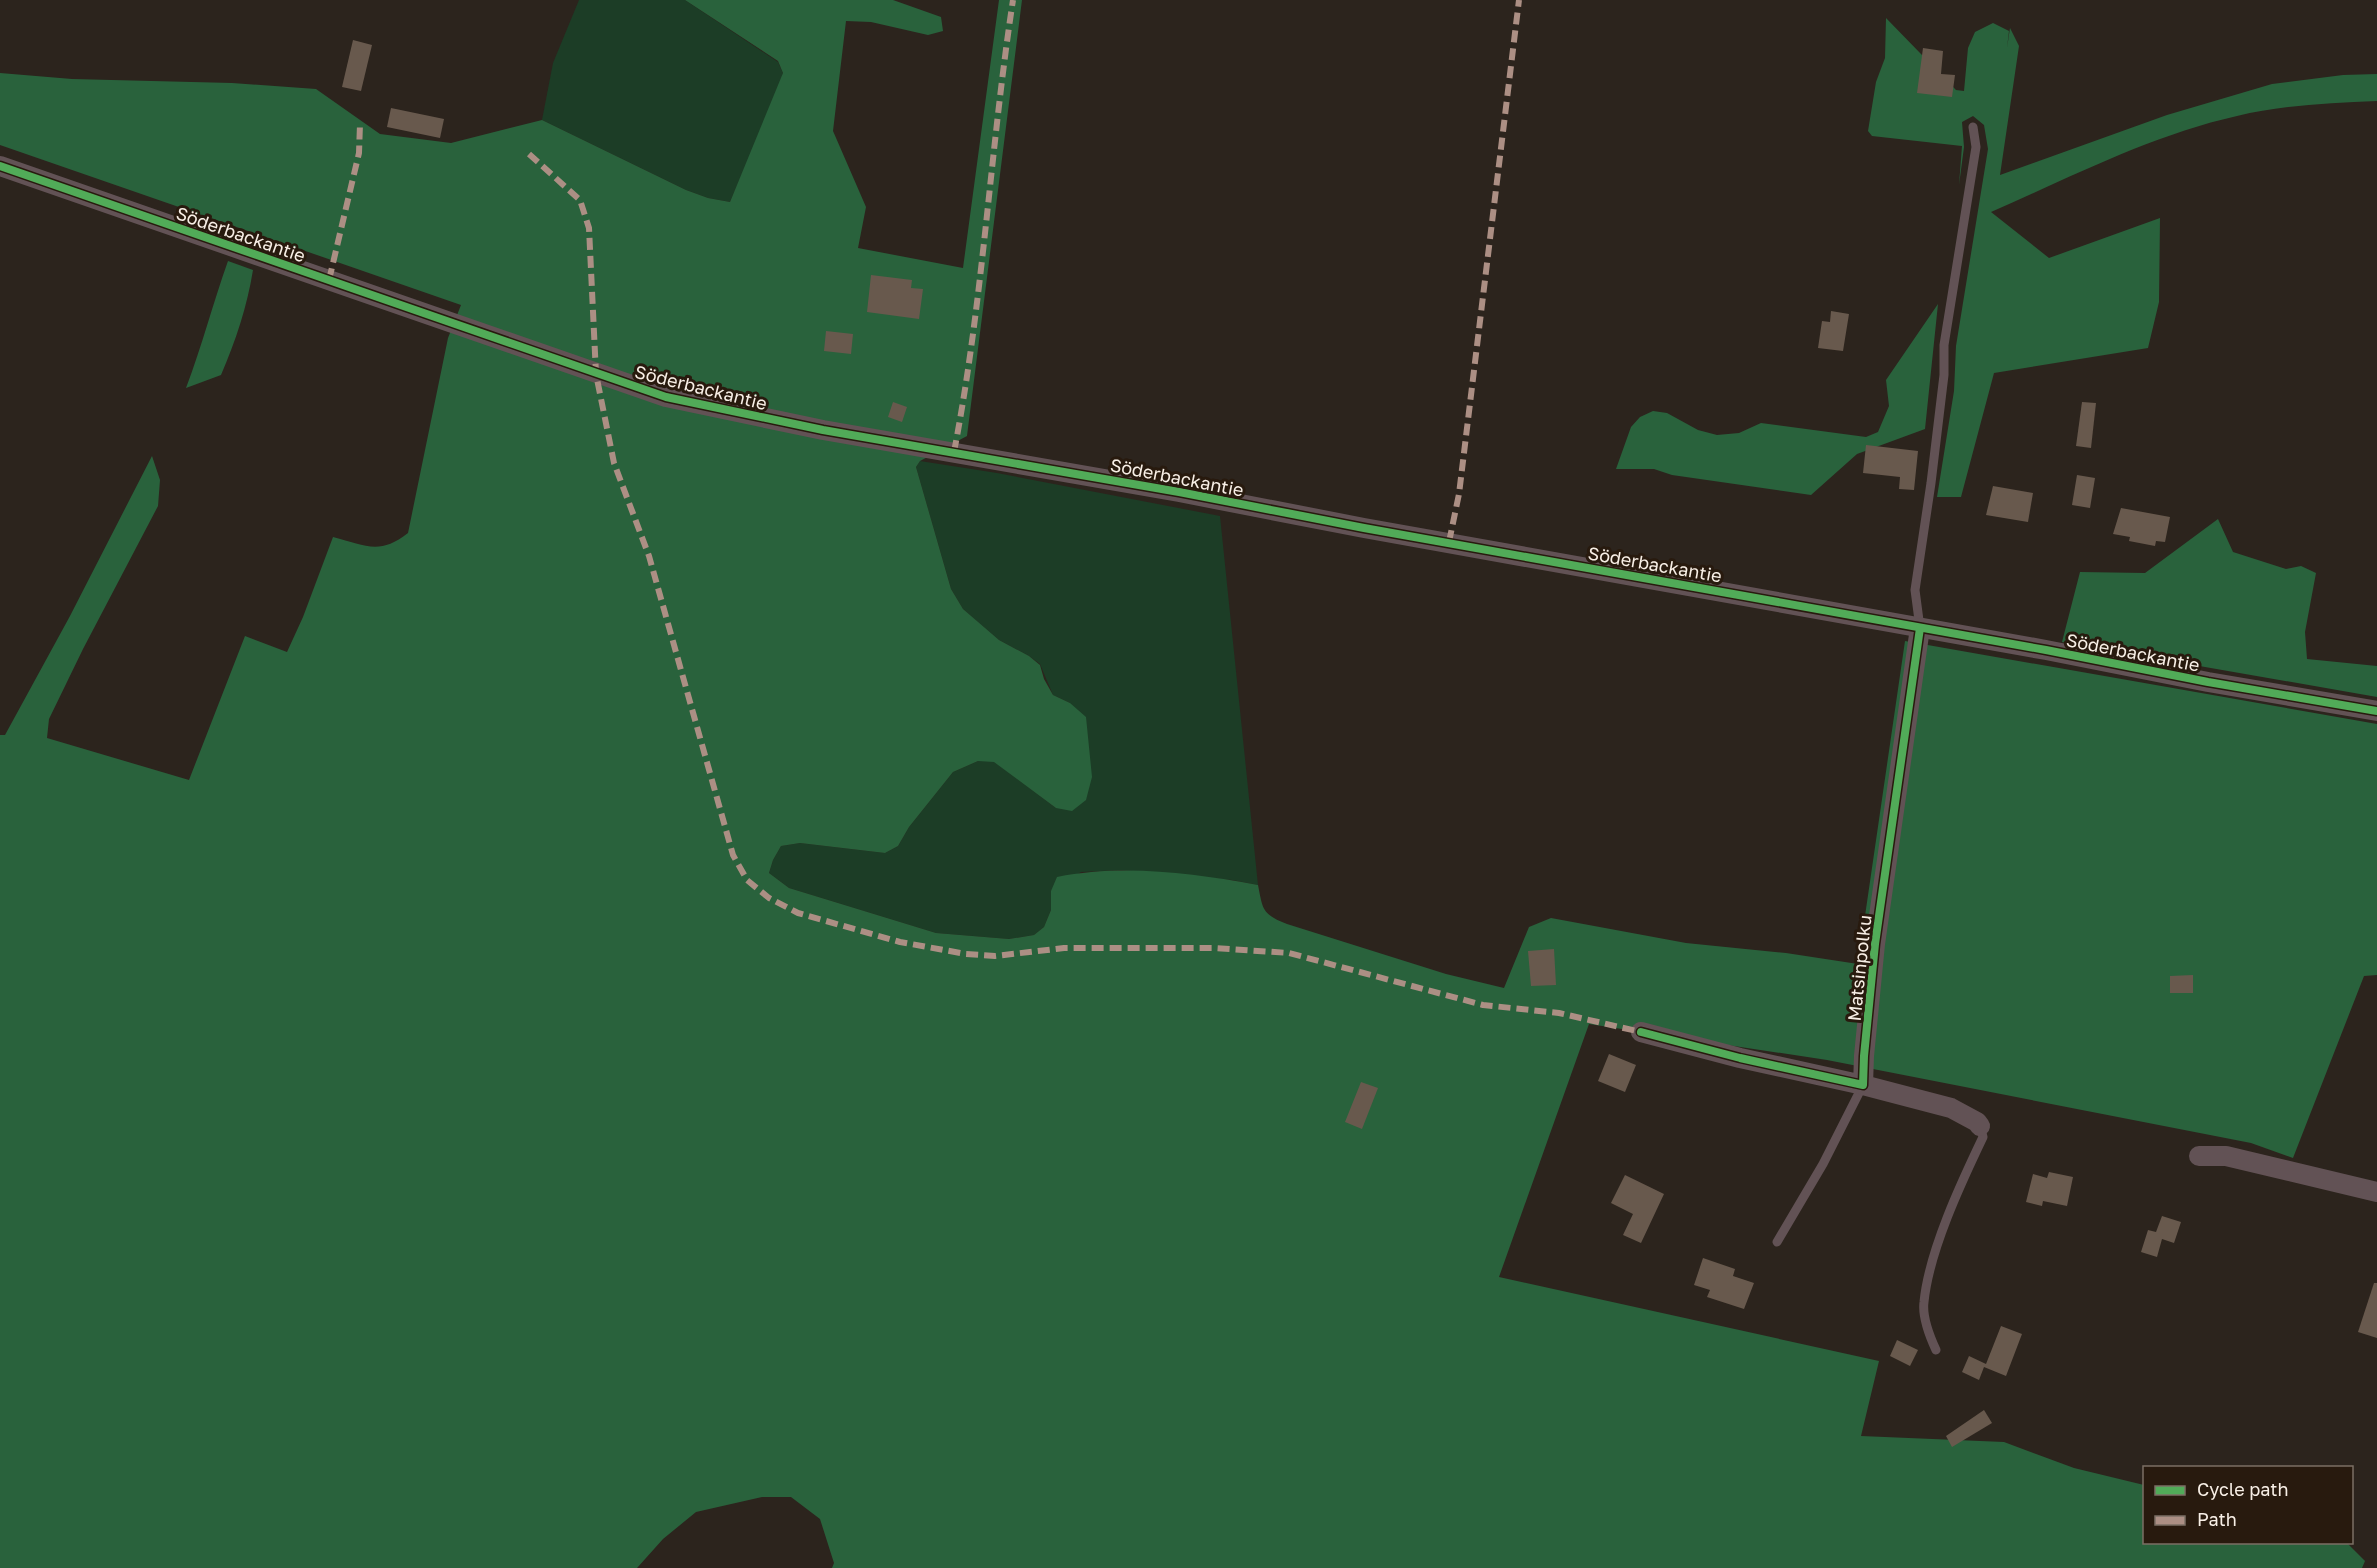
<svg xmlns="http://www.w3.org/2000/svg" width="2377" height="1568" font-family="'Golos Text',sans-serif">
<rect width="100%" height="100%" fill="#2c241d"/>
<g fill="#1c3d26">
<polygon points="579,0 685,0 778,62 783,73 780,86 730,202 708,198 686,190 542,120 553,63"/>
<polygon points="920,461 997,473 1220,516 1258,885 1232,880 1121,870 1081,872 1051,891 1051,910 1044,927 1034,935 1009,939 936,933 789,888 769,873 773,860 781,846 800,843 885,853 898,846 909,827 953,772 978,761 994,761 1056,808 1070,703 1053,695 1040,664 1029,656 999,640 979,623 963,609 951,589 916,467"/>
</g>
<g fill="#29623c">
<path d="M685,0H893L941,17L943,31L928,35L871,22L846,21L833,131L866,207L858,248L963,268L999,0H1022L967,436L920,461L916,467L951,589L963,609L999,640L1029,656L1040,665L1044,679L1053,695L1070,703L1086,717L1092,777L1086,800L1072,811L1056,808L994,762L978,761L953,772L909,827L898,846L885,853L800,843L781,846L773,860L769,873L789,888L936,933L1009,939L1034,935L1044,927L1051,910V891L1057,877C1122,864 1192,873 1258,885C1263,910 1262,914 1287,924L1446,974L1504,988L1529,927L1551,918L1686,943L1786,953L1858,964L1905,641L2377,724V975L2364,976L2293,1158L2251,1143L1827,1060L1589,1024L1499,1277L1879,1361L1861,1436L2004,1442L2074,1468L2144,1485V1542L2347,1543L2365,1561L2362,1568H832L834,1563L820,1519L791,1497H762L696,1512L663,1539L637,1568H0V735H5L70,616L152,456L160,480L158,506L83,649L49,719L47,738L189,780L245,636L287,652L303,617L333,537C365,545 379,556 408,533L448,338L461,305L0,145V73L72,79L232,83L316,89L380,134L451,143L542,120L686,190L708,198L730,202L783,73L778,61Z"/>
<path d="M1886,18L1956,90L1964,91L1968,48L1975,32L1993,23L2009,31L2007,48L2010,28L2019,46L2000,175L2167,115L2272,84L2343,75L2377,74V101C2330,103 2283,105 2237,116C2152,135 2071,177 1991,212L2049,258L2160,218L2159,302L2148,348L1994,373L1961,497H1937L1954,391L1956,346L1988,149L1984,125L1973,116L1962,122L1964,147L1959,185L1962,146L1872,136L1868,131L1876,82L1885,58Z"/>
<path d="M228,261L253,270C247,307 236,340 221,375L186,388C202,346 213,303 228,261Z"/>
<polygon points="1938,304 1925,429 1857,454 1811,495 1672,475 1654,469 1616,469 1631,427 1640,417 1653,411 1667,413 1698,430 1717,435 1739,433 1761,423 1866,437 1878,432 1889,406 1886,380"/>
<polygon points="2218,519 2233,552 2286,569 2301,566 2316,573 2305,632 2307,659 2377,666 2377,697 2062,642 2080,572 2145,573"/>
</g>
<g fill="#68594d">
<polygon points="353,40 372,45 361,91 342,87"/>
<polygon points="1923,48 1943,51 1941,74 1955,75 1952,97 1917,93"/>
<polygon points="391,108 444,119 440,138 387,127"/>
<polygon points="871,275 912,280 911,288 923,289 919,319 867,312"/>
<polygon points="1831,311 1849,314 1843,351 1818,348 1822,321 1830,322"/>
<polygon points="826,331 853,334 851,354 824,351"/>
<polygon points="893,402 907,407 902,422 888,417"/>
<polygon points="2082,402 2096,403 2091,448 2076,446"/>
<polygon points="1866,445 1918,451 1914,490 1899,489 1900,477 1863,473"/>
<polygon points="2077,475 2095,478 2090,508 2072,505"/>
<polygon points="1993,486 2033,493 2028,522 1986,515"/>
<polygon points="2121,508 2170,517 2165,542 2156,541 2155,546 2129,541 2130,537 2113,534"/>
<polygon points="1554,949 1556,985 1531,986 1528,951"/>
<polygon points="2193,975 2193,993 2170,993 2170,976"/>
<polygon points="1609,1054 1636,1065 1625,1092 1598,1081"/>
<polygon points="1361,1082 1378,1088 1362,1129 1345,1122"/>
<polygon points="2049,1172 2073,1177 2067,1206 2043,1201 2042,1206 2026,1202 2033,1174 2047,1178"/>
<polygon points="1625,1175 1664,1194 1641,1243 1623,1235 1633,1214 1611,1203"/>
<polygon points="2162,1216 2181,1222 2174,1243 2162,1239 2157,1257 2141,1252 2148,1230 2156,1232"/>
<polygon points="1703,1258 1735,1269 1733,1276 1754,1283 1744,1309 1707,1297 1710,1290 1694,1285"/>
<polygon points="2374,1283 2377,1283 2377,1338 2358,1332"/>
<polygon points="2001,1326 2022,1334 2006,1376 1984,1367 1979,1380 1962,1372 1969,1356 1986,1364"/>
<polygon points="1897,1340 1918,1350 1910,1366 1890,1356"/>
<polygon points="1984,1410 1992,1423 1952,1447 1946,1436"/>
</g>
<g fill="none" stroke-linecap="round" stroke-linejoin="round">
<g stroke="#625255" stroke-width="9">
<polyline points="1920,628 1915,590 1931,483 1944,375 1944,345 1976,147 1973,127"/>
<polyline points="1777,1242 1823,1164 1863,1085"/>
<path d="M1936,1350C1930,1337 1922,1317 1924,1302C1929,1251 1961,1183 1983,1137L1980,1126"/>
</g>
<g stroke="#625255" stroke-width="20">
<polyline points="0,166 666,397 823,430 1179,492 1364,528 2046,650 2208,682 2377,711"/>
<polyline points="1641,1032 1740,1058 1863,1085 1864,1056 1875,944 1920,628"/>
<polyline points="1863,1085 1951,1108 1977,1122 1980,1126"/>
<polyline points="2199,1156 2226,1156 2377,1192"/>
</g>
<g stroke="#ac8f84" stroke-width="6" stroke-dasharray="12 6" stroke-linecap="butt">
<polyline points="529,154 580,200 589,228 596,374 614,463 649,556 733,855 747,880 769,898 798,913 900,942 966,954 995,956 1064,948 1214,948 1289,953 1483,1005 1559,1013 1641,1032"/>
<polyline points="329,280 359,153 360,124"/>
<path d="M954,452C983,303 990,150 1013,0"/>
<polyline points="1449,542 1459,494 1519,0"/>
</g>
<defs>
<g id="cycleway">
<polyline points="0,166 666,397 823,430 1179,492 1364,528 2046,650 2208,682 2377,711"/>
<polyline points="1641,1032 1740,1058 1863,1085 1864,1056 1875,944 1920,628"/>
</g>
</defs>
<use href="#cycleway" stroke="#281a0e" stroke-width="11"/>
<use href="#cycleway" stroke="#51ab58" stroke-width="8"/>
</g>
<g text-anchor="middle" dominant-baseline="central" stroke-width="6" stroke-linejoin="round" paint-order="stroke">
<g font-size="18" fill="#f8efe6" stroke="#281a0e">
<text transform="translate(241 234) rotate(19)">Söderbackantie</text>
<text transform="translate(701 387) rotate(14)">Söderbackantie</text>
<text transform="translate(1177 477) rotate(11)">Söderbackantie</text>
<text transform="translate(1655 564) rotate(10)">Söderbackantie</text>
<text transform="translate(2133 652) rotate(11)">Söderbackantie</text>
<text transform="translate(1859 968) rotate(-84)">Matsinpolku</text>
</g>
</g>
<rect x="2143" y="1466" width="210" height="78" fill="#281a0e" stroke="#7b6f64" stroke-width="1.5"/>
<rect x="2155" y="1486" width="30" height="9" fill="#51ab58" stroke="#7b6f64" stroke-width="1.5"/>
<text x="2197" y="1496" font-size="18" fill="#f8efe6">Cycle path</text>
<rect x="2155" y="1516" width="30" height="9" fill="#ac8f84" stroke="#7b6f64" stroke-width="1.5"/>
<text x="2197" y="1526" font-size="18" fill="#f8efe6">Path</text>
</svg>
